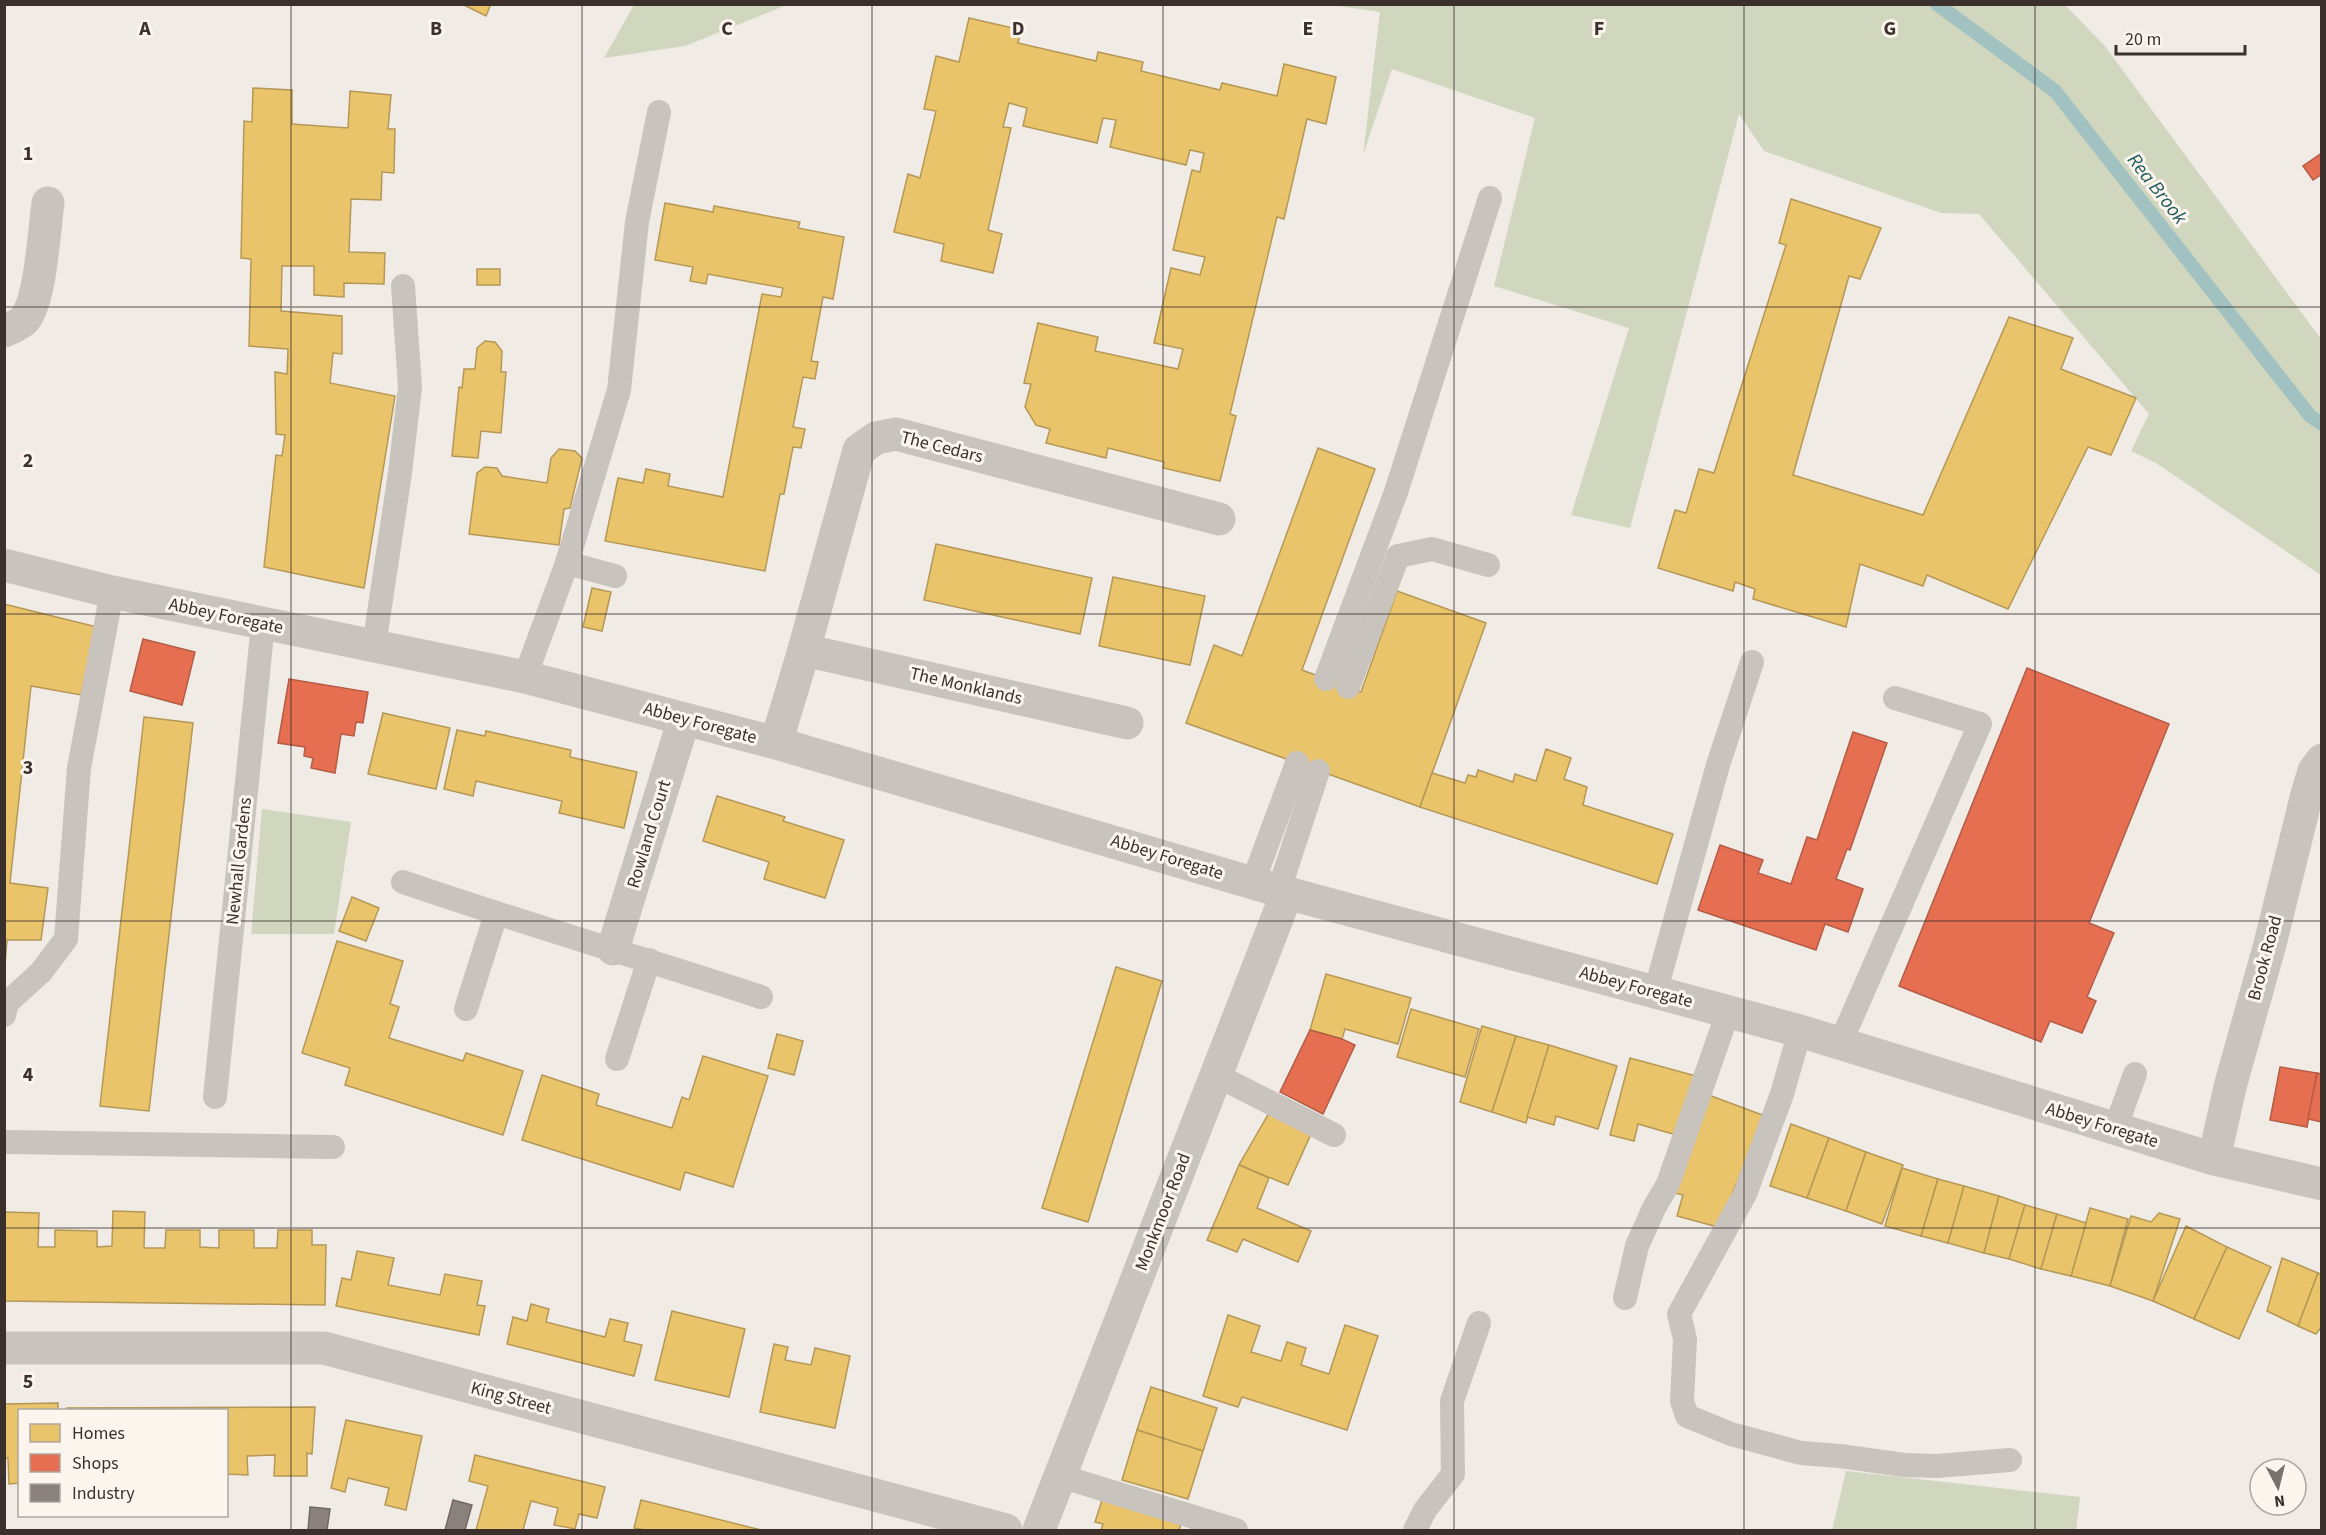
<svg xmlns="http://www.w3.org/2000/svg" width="2326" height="1535" font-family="'Source Sans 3',sans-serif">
<rect width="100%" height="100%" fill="#f0ebe5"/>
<g fill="#d1d6bf">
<polygon points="634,5 634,4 787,5 685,46 604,58"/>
<polygon points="1332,5 2065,5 2104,45 2321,339 2321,575 2156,463 2131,451 2149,414 1979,214 1941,213 1764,151 1739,114 1630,528 1571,515 1629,328 1494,286 1535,118 1392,69 1363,155 1380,12"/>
<polygon points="262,809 351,822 334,934 251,934"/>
<polygon points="1846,1471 2080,1497 2076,1530 1832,1530"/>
</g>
<g fill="#e9c46a" stroke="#b59857" stroke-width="1.5">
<polygon points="462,4 491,4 486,16"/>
<polygon points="969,18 1021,30 1018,43 1096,61 1098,52 1143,62 1141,71 1220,90 1222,83 1277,96 1284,64 1336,77 1326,124 1307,119 1284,219 1277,217 1230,414 1236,416 1220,481 1163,468 1164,462 1108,448 1106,458 1046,443 1050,429 1036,425 1025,407 1031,384 1024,383 1038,323 1098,337 1095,351 1178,369 1183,349 1154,343 1171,268 1200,275 1205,257 1173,250 1192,170 1200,172 1204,153 1190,150 1186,165 1110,147 1116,120 1103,118 1097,143 1023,126 1027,108 1009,103 1003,127 1011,128 988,230 1002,234 993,273 941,261 944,244 894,232 908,174 920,178 936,111 924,109 936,56 959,62"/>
<polygon points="253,88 292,90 292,124 348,128 350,91 391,95 388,129 395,129 394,173 382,172 381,200 351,199 350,226 349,252 385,253 384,284 344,283 344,297 314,295 314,266 282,266 281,311 342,316 342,354 333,353 330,383 395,396 364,588 264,567 276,455 282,456 285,435 276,434 275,372 287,374 288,349 249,346 251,259 241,258 244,121 252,122"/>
<polygon points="1791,199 1881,228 1860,279 1849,276 1793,475 1923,515 2009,317 2073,338 2061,369 2136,398 2111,455 2088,447 2008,609 1927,575 1923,586 1860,564 1846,627 1753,599 1755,589 1735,582 1733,591 1658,568 1675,510 1686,513 1699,469 1714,473 1786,245 1779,243"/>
<polygon points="665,203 713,212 714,206 800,222 798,228 844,237 833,299 823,297 811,361 818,362 815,379 803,377 793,427 805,429 801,448 793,447 784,494 780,494 765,571 605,541 618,478 643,483 646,469 670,474 668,486 723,497 762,294 781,297 783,288 708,274 706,284 690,281 693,267 655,260"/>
<rect x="477" y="269" width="23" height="16"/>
<polygon points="485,341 495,342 502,351 501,372 506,372 501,433 481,431 478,458 452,456 459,387 462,388 464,369 475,369 477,348"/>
<polygon points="1318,448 1375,469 1302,670 1361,692 1397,591 1486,623 1420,807 1186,723 1214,645 1242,656"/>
<polygon points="559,449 575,451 582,458 570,508 564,509 559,545 469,534 477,473 485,467 497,468 502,476 547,483 551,458"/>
<polygon points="936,544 1092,578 1080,634 924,600"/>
<polygon points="1113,577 1205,596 1190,665 1099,646"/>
<polygon points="592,588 611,592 602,631 583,627"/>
<polygon points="4,604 97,627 81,695 31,686 10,883 48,888 41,940 7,940 5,965"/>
<polygon points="383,713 450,728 436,789 368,774"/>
<polygon points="144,717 193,723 149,1111 100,1106"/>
<polygon points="457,730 485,736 486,731 571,750 570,757 637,772 624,828 559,813 562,801 476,781 473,796 444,789"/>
<polygon points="1546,749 1571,758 1564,779 1587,787 1583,805 1673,834 1657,884 1420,807 1432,773 1465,783 1468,775 1476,777 1478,770 1513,782 1515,774 1536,781"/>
<polygon points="717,796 785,817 783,821 844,840 825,898 764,879 769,862 703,841"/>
<polygon points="352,897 379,908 366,941 339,931"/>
<polygon points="337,941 403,961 390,1004 399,1007 389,1038 463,1061 466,1053 523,1071 503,1135 345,1085 350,1068 302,1053"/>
<polygon points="1116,967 1162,981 1088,1222 1042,1208"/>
<polygon points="1326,974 1411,998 1398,1044 1345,1029 1342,1039 1310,1030"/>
<polygon points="1411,1009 1479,1029 1465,1077 1397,1057"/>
<polygon points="1482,1026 1516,1036 1492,1112 1460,1102"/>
<polygon points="777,1034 803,1041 794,1075 768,1068"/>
<polygon points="1516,1036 1549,1045 1526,1123 1492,1112"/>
<polygon points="1549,1045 1617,1066 1598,1129 1556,1116 1554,1125 1527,1117"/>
<polygon points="703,1056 768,1076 733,1187 685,1172 680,1190 522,1140 542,1075 599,1094 596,1105 672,1128 682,1097 689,1100"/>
<polygon points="1630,1058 1696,1076 1680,1136 1638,1124 1634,1141 1610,1135"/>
<polygon points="1706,1094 1765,1116 1718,1227 1677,1216 1683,1195 1675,1193"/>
<polygon points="1269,1113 1311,1134 1288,1185 1239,1165"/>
<polygon points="1791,1124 1829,1138 1807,1198 1770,1186"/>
<polygon points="1829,1138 1866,1152 1846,1211 1807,1198"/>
<polygon points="1866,1152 1903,1165 1882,1224 1846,1211"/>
<polygon points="1239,1165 1269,1178 1257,1208 1311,1231 1298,1262 1243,1239 1237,1252 1207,1240"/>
<polygon points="1902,1168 1938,1179 1921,1236 1885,1226"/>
<polygon points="1938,1179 1964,1186 1948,1243 1921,1236"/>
<polygon points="1964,1186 1999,1196 1984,1253 1948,1243"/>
<polygon points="1999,1196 2025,1205 2009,1259 1984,1253"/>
<polygon points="2025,1205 2057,1214 2041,1269 2009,1259"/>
<polygon points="2090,1208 2128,1219 2110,1286 2071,1276"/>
<polygon points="113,1211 145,1212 144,1248 165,1248 166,1230 200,1230 200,1247 219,1248 219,1230 254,1230 254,1248 277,1248 278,1230 312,1230 312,1245 326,1245 325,1305 4,1301 4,1212 39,1213 38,1247 55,1247 55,1230 97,1231 97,1247 112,1246"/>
<polygon points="2159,1213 2180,1219 2153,1301 2110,1286 2131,1216 2151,1222"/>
<polygon points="2057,1214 2086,1223 2071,1276 2041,1269"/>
<polygon points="2186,1226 2227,1247 2194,1319 2153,1301"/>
<polygon points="2227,1247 2271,1267 2239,1339 2194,1319"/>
<polygon points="357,1251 394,1258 388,1285 440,1295 445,1274 482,1281 477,1305 485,1306 479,1335 336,1306 342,1278 351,1280"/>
<polygon points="2282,1258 2318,1273 2298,1326 2267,1311"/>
<polygon points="2318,1273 2322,1275 2322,1326 2316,1334 2298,1326"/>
<polygon points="531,1304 549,1309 546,1322 605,1337 610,1319 628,1323 624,1341 642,1345 634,1376 507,1344 513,1317 527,1321"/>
<polygon points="672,1311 745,1329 729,1397 655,1380"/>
<polygon points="1228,1315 1260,1326 1251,1352 1281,1361 1287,1342 1306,1348 1301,1365 1329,1374 1345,1325 1378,1336 1347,1430 1242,1397 1238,1407 1203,1396"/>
<polygon points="774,1344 788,1347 785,1360 811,1365 815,1348 850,1356 835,1428 760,1412"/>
<polygon points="1151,1387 1217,1408 1203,1451 1137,1430"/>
<polygon points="58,1403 58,1410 20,1410 20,1483 9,1484 8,1458 4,1458 4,1404"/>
<polygon points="315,1407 312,1454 307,1453 307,1476 274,1476 275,1455 247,1456 248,1475 226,1474 226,1410 67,1410 67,1408"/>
<polygon points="346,1420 422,1436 406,1510 385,1505 389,1488 348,1478 345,1492 331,1488"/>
<polygon points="1137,1430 1203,1451 1188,1499 1122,1480"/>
<polygon points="475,1455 605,1487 597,1518 579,1514 575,1529 554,1525 558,1508 531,1501 523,1530 476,1530 488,1486 469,1481"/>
<polygon points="1103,1497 1182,1521 1179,1530 1101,1530 1103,1524 1095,1522"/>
<polygon points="641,1500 761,1530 645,1530 634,1528"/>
</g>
<g fill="#e76f51" stroke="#b35c46" stroke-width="1.5">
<polygon points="2322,153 2322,174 2313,180 2303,166"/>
<polygon points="143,639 195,652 182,705 130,691"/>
<polygon points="2027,668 2169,724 2089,923 2114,933 2087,997 2096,1001 2082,1033 2050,1021 2041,1042 1899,986"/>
<polygon points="289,679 368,692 363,723 356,722 354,736 341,734 335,773 311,768 313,758 304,756 305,747 278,743"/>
<polygon points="1853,732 1887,743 1850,850 1847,849 1836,879 1863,889 1848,932 1825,924 1816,950 1698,910 1720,845 1763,860 1758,873 1791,884 1807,837 1817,840"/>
<polygon points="1310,1030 1342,1039 1355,1045 1323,1114 1280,1092"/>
<polygon points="2280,1067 2317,1073 2307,1127 2270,1120"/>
<polygon points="2317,1073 2322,1074 2322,1122 2308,1119"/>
</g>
<g fill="#8a817c" stroke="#726964" stroke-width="1.5">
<polygon points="453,1500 472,1505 465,1530 445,1530"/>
<polygon points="310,1507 330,1509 327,1530 308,1530"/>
</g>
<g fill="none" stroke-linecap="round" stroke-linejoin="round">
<polyline stroke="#a1c2c1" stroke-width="14" points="1937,4 2055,91 2310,416 2322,424"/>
<g stroke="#c9c3be" stroke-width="24">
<polyline points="567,563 615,576"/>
<polyline points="374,646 400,473 410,387 403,286"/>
<polyline points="525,677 567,563 619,390 637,222 659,112"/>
<polyline points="1326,679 1396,492 1490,198"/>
<polyline points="1348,687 1398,556 1432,549 1488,565"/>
<path d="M403,882C522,923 642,958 761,997"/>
<polyline points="1253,882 1297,763"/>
<polyline points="1279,890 1318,771"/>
<polyline points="1655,993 1718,765 1752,662"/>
<polyline points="466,1009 496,914"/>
<polyline points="4,1015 7,1003 41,972 66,939 79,768 112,592"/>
<polyline points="1800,1031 1782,1094 1745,1194 1679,1314 1685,1339 1682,1401 1687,1416 1731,1434 1801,1453 1840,1456 1904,1465 1937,1466 2010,1460"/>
<polyline points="1840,1044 1980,724 1895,698"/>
<polyline points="617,1059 649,960"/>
<polyline points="1216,1075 1334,1135"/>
<polyline points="215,1097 263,624"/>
<polyline points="2115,1129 2135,1074"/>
<polyline points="4,1142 333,1147"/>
<polyline points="1625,1298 1637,1246 1654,1208 1668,1184 1728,1012"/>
<polyline points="1060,1476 1236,1530"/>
<polyline points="1415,1530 1425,1510 1453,1474 1452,1401 1479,1323"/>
</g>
<g stroke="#c9c3be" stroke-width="33">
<path d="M4,331C11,328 20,325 25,319C41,298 44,231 48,203"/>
<polyline points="804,650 1127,723"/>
<polyline points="776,743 804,650 859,450 876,438 896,434 1219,519"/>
<polyline points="613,949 684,719"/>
<polyline points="2214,1159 2230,1087 2270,944 2307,794 2314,771 2322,760"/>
<polyline points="4,1348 324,1348 1006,1530"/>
</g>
<g stroke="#c9c3be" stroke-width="33">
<polyline points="4,565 112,592 525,677 776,743 1287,893 1800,1031 2214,1159 2322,1184"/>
<polyline points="1039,1530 1287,893"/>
</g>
</g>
<path fill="none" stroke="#3b302b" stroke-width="1.5" stroke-opacity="0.55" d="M291,4V1530M582,4V1530M872,4V1530M1163,4V1530M1454,4V1530M1744,4V1530M2035,4V1530M4,307H2322M4,614H2322M4,921H2322M4,1228H2322"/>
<g text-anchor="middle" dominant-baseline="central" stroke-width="6" stroke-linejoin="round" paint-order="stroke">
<g font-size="18" fill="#3b302b" stroke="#fbf5ee">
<text transform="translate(942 447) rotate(14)">The Cedars</text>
<text transform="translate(226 616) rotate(12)">Abbey Foregate</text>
<text transform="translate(966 686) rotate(13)">The Monklands</text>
<text transform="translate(700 723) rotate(15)">Abbey Foregate</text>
<text transform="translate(649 834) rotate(-73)">Rowland Court</text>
<text transform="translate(1167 857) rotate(17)">Abbey Foregate</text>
<text transform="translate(239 861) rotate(-84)">Newhall Gardens</text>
<text transform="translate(2265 958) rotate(-75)">Brook Road</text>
<text transform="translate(1636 987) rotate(15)">Abbey Foregate</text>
<text transform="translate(2102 1125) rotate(17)">Abbey Foregate</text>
<text transform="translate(1163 1212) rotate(-69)">Monkmoor Road</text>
<text transform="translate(511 1398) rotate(15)">King Street</text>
</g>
<g font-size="20" font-style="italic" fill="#1f5a5e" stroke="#fbf5ee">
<text transform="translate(2157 189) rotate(52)">Rea Brook</text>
</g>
</g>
<g font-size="20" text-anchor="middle" font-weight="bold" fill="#3b302b" stroke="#fbf5ee" stroke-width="6" stroke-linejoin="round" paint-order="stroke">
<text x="145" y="35">A</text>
<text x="436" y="35">B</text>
<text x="727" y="35">C</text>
<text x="1018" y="35">D</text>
<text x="1308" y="35">E</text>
<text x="1599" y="35">F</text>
<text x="1890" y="35">G</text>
<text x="28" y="160">1</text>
<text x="28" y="467">2</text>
<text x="28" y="774">3</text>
<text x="28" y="1081">4</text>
<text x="28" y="1388">5</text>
</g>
<rect width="2326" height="1535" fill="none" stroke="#3b302b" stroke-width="12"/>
<rect x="18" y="1409" width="210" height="108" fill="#fbf5ee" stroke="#aea6a0" stroke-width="1.5"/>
<rect x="30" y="1424" width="30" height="18" fill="#e9c46a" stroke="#aea6a0" stroke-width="1.5"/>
<text x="72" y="1439" font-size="18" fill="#3b302b">Homes</text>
<rect x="30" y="1454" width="30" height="18" fill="#e76f51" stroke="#aea6a0" stroke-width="1.5"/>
<text x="72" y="1469" font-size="18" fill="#3b302b">Shops</text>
<rect x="30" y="1484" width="30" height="18" fill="#8a817c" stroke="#aea6a0" stroke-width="1.5"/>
<text x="72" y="1499" font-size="18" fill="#3b302b">Industry</text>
<g transform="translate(2278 1487) rotate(173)"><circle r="28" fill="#fbf5ee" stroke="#aea6a0" stroke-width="1.5"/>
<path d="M0-4.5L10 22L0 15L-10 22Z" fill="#7a716c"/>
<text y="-9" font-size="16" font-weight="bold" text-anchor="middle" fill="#3b302b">N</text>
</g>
<path d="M2116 45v9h129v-9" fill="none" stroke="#3b302b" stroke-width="3"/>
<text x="2125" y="45" font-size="18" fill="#3b302b" stroke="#fbf5ee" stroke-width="4.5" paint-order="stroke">20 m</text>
</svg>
